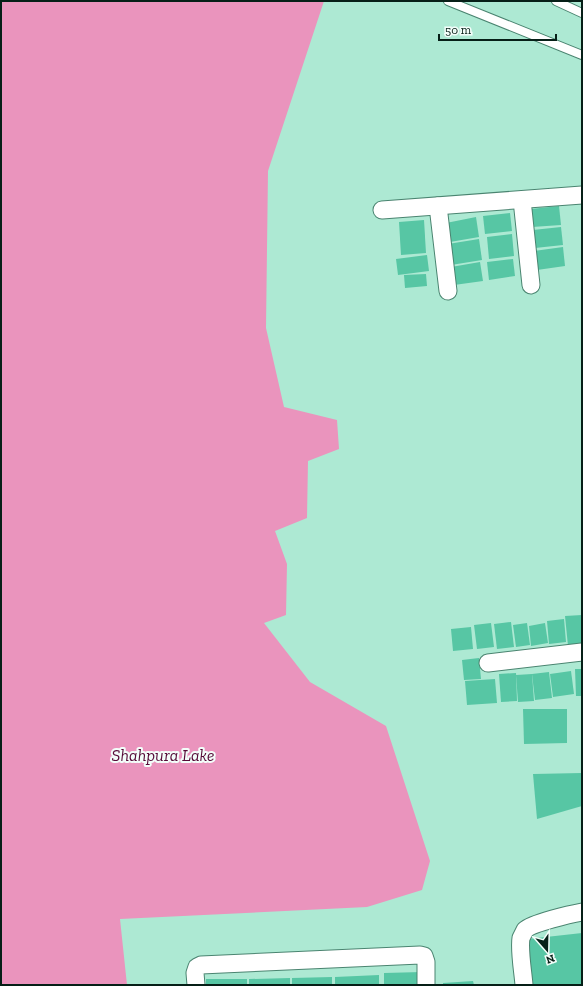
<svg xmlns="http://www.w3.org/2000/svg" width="583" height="986" font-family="'Zilla Slab',serif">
<rect width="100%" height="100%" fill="#ade9d3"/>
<polygon fill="#ea94bd" points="1,1 324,1 268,171 266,328 284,407 337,420 339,449 308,461 307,518 275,531 287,564 286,615 264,623 310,682 386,726 430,861 422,890 367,907 120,919 127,985 1,985"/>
<g fill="#57c6a4">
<polygon points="559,206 561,225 532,227 531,209"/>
<polygon points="510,213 512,231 485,234 483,216"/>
<polygon points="476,217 479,237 450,242 446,223"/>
<polygon points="424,220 426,253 401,255 399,222"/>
<polygon points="561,227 563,245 535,248 533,230"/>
<polygon points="512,234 514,256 489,259 487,237"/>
<polygon points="479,239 482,260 451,265 448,244"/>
<polygon points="563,247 565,266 537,270 534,251"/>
<polygon points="427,255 429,271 398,275 396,259"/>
<polygon points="513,259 515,276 489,280 487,262"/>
<polygon points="480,262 483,281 454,285 451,267"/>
<polygon points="426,274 427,286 405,288 404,275"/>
<polygon points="582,615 582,644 568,646 565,616"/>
<polygon points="564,619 566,642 549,644 547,621"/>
<polygon points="511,622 514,647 497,649 494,624"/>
<polygon points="491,623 494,647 477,649 474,625"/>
<polygon points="527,623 530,645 516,647 513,625"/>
<polygon points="545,623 548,643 531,646 529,626"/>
<polygon points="471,627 473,649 453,651 451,629"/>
<polygon points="479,658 481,679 464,680 462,660"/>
<polygon points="575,669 582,669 582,696 576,696"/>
<polygon points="571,671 574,694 553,697 550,674"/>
<polygon points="549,672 552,698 535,700 532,674"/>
<polygon points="516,673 517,701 501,702 499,674"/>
<polygon points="532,674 534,701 518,702 516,675"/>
<polygon points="495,679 497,703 467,705 465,681"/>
<polygon points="523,709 567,709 567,743 524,744"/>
<polygon points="582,773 582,806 537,819 533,774"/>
<polygon points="582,933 582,985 531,985 528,939"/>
<polygon points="422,972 422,985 384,985 384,973"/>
<polygon points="379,975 379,985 335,985 335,977"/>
<polygon points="332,977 332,985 292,985 292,978"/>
<polygon points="290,978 290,985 249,985 249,979"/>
<rect x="206" y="979" width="41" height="6"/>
<polygon points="473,981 474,985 443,985 443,983"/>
</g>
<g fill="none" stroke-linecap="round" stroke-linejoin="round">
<defs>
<g id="lane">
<polyline points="448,1 582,55"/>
<polyline points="556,1 582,13"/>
</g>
<g id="street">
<polyline points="522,200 531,285"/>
<polyline points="438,206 448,291"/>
<polyline points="382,210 582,195"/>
<polyline points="488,663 582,652"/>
<polyline points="196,985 195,973 197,967 201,965 420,955 424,956 426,962 426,985"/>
<path d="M524,985C523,972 519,950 521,938C522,936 524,932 525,930C532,923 571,914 582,912"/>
</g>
</defs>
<use href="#lane" stroke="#4a8470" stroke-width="10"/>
<use href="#street" stroke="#4a8470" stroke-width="19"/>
<use href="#lane" stroke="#fff" stroke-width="8"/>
<use href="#street" stroke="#fff" stroke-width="17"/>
</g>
<g text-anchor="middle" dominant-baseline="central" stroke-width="4" stroke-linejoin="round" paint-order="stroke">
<g font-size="17" font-style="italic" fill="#560a37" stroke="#f3fefa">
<text x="163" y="755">Shahpura Lake</text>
</g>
</g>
<rect width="583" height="986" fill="none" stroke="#061f17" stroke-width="4"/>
<g transform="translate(547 950) rotate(160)" stroke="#f3fefa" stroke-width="3" paint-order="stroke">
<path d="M0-3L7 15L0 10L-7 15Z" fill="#061f17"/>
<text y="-6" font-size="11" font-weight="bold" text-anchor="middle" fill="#061f17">N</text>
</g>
<path d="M439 34v6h117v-6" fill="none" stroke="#061f17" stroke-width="2"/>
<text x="445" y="34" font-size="12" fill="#061f17" stroke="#f3fefa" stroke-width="3" paint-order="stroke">50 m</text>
</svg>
